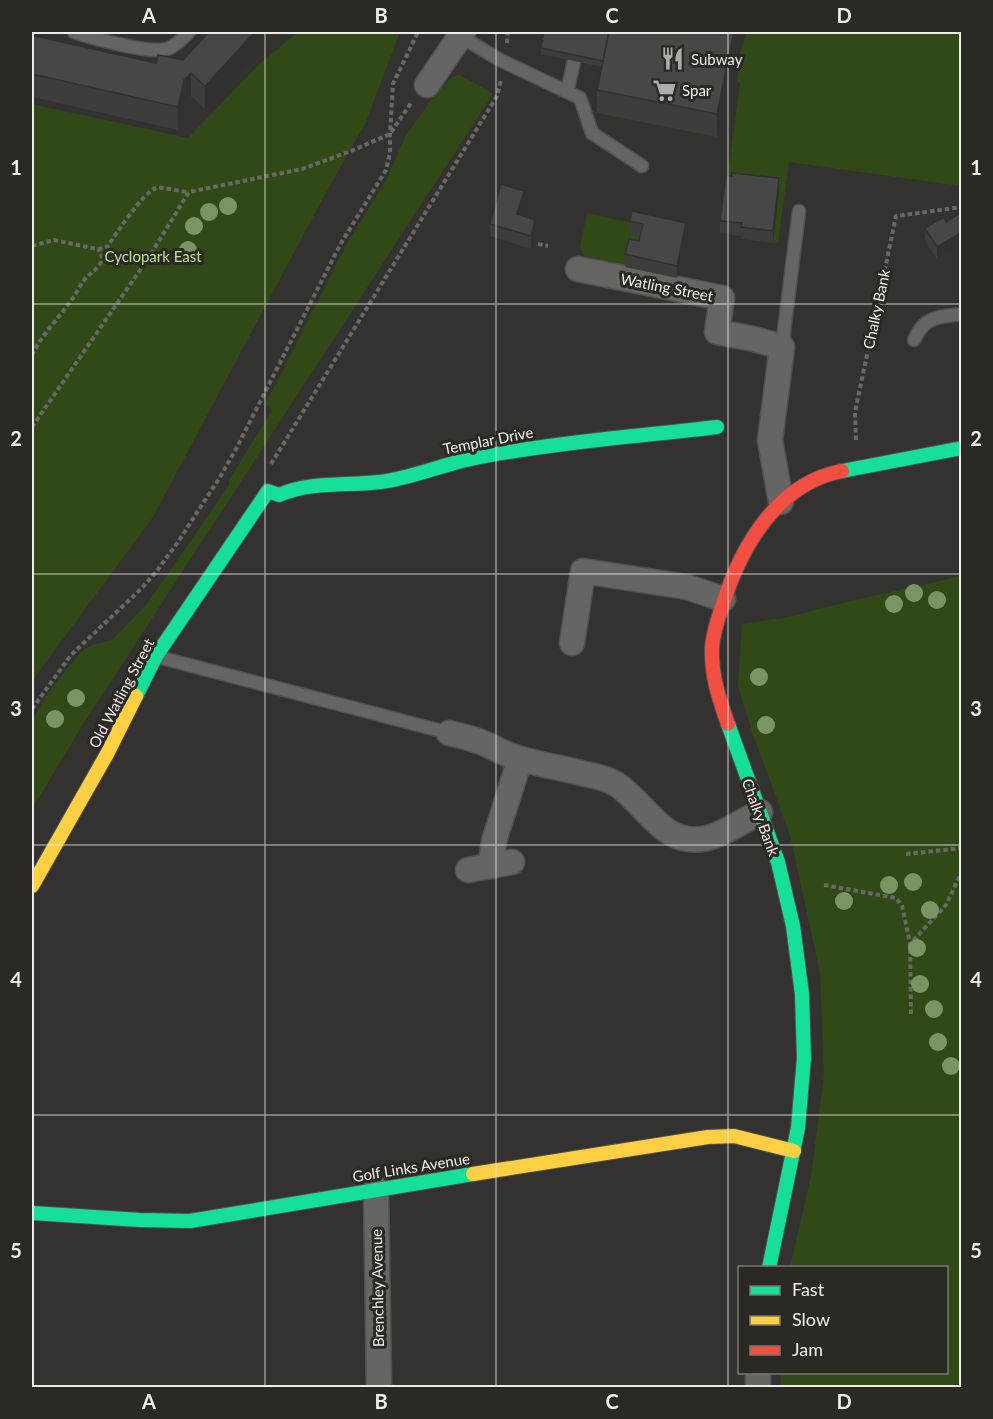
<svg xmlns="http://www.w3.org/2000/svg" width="993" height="1419" font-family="Lato,sans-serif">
<rect width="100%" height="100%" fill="#343230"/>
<g fill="#304917">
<polygon points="298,32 400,32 366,122 322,200 153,517 32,681 32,104 188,138 259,64"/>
<polygon points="747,32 961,32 961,186 789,162 778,243 773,243 779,191 726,188 740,83 737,82 740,52"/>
<path d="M459,75L475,83L493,94L82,726L32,809V721L45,698L59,679L83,650L90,646L112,640L147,604L229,485V480L271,412V409L267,406L266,403L345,247L388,177L405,137L436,93C445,88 447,77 459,75Z"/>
<polygon points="587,213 632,223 643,236 625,267 587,262 580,247"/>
<polygon points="961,576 961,1387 781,1387 780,1373 946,1372 946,1268 790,1267 811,1176 824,1075 820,973 790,835 753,735 738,686 742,624 790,617 821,608"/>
</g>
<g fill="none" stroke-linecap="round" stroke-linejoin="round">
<defs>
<g id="lane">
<path d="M74,32C93,38 148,54 167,49C176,46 183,38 189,32"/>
<polyline points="460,36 500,60 580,98 592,133 642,166"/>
<polyline points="567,92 574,61"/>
<path d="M914,340C925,316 937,317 962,314"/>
<polyline points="782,347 799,211"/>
<polyline points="158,657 449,733"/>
</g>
<g id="street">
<polyline points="427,85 463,32"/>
<polyline points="578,269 722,298 717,332 754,339 782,347 770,440 781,502"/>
<polyline points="572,643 583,571 687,587 723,599"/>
<path d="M449,733C462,736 476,739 488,745C498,750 507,755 518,758C540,765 563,768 585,774C596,776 606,778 616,784C640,799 659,836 688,839C713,843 738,823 760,812"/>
<polyline points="493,866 492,856 494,841 520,759"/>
<polyline points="468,870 512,862"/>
<polyline points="376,1189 379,1388"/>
<polyline points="758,1388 758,1372"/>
</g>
<g id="fast">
<polyline points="842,471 962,448"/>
<path d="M136,696L156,656L268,491L279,495C314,480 351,487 387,481C421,475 452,461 485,456C562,442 640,436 717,427"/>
<polyline points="728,724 778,862 793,926 802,994 804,1058 798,1128 769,1268"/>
<polyline points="32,1213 140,1220 190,1221 473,1174"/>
</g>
<g id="slow">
<polyline points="32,886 107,754 136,696"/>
<polyline points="473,1174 708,1137 734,1136 794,1151"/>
</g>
<path id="jam" d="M728,724C719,699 711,675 712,648C713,633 718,618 723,604C741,546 778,483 842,471"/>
</defs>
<use href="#lane" stroke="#52514f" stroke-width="15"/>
<use href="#street" stroke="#52514f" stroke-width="27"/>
<use href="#fast" stroke="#52514f" stroke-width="16"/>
<use href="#slow" stroke="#52514f" stroke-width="16"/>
<use href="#jam" stroke="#52514f" stroke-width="16"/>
<g stroke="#6a6867" stroke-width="4" stroke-dasharray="4.5 3" stroke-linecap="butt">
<polyline points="507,43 508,32"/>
<polyline points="538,244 548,246"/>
<path d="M32,246L54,240L97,249L104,248L108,246C116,233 144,192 156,188C160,186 182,192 189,192"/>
<path d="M32,355C41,336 57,320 70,302C76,295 79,286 85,279C90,273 98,269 101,262C103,256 101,253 98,249"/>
<polyline points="32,427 147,260 189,192 302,169 351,151 390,134 411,103"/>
<polyline points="856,440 855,412 896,216 962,207"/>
<polyline points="271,464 486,114 497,96 501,80"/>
<polyline points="32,709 71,655 142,588 156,572 178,542 220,477 236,449 340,245 386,170 390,153 390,134 393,84 418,32"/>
<polyline points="906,854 962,848"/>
<polyline points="824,885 896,898 902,906 910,943"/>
<polyline points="911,1014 910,944 946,905 962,871"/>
</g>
<use href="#lane" stroke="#666563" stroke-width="12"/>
<use href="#street" stroke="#666563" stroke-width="24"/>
<use href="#fast" stroke="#16e098" stroke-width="14"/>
<use href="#slow" stroke="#ffcf43" stroke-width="14"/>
<use href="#jam" stroke="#f24e42" stroke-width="14"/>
</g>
<g fill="#7a9563">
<circle cx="228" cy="206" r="9"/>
<circle cx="209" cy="212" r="9"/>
<circle cx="194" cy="226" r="9"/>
<circle cx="188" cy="250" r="9"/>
<circle cx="914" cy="593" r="9"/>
<circle cx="937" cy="600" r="9"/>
<circle cx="894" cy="604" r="9"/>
<circle cx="759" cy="677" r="9"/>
<circle cx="76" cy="698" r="9"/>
<circle cx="55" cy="719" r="9"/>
<circle cx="766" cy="725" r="9"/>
<circle cx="913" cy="882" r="9"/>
<circle cx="889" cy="885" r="9"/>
<circle cx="844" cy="901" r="9"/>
<circle cx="930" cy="910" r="9"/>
<circle cx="917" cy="948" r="9"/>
<circle cx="920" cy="984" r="9"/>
<circle cx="934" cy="1009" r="9"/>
<circle cx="938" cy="1042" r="9"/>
<circle cx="951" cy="1066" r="9"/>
</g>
<g fill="#3e3c3c">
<polygon points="32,32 42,32 40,37 156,63 183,60 209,32 205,109 191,96 184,103 178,130 32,97"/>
<polygon points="734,32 734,52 717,137 597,113 597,90 602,67 541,54 541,48"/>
<polygon points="779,190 773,243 741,239 741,236 720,233 720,221"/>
<polygon points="524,203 520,215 535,232 531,249 490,236 490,224"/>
<polygon points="962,212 962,244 937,259 925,241 925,228 946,222"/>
<polygon points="630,221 686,235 677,278 625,267 625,254 639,241 640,236 630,234"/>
</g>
<g fill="#323131">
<polygon points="36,32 42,32 35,59 35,36"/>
<polygon points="255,32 276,32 205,109 205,86"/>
<polygon points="734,32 734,52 717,137 717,114"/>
<polygon points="191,73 191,96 184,103 178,130 178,107 184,80"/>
<polygon points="779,178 779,190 773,243 773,231"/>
<polygon points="524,191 524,203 517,227 517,214"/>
<polygon points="535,220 535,232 531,249 531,236"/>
<polygon points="686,223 686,235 677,278 677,266"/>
<polygon points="962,232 962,244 937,259 937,247"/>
</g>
<g fill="#484646" stroke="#323131" stroke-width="1.5">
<polygon points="32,32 36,32 35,36 156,63 158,55 183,60 209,32 255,32 205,86 191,73 184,80 178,107 32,74"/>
<polygon points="544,32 609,32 603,61 541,48"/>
<polygon points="609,32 734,32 717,114 597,90"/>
<polygon points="732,173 779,178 773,231 741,227 742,223 720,221 726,175 732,176"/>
<polygon points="501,184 524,191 517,214 535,220 531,236 490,224"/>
<polygon points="632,211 686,223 677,266 625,254 629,239 639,241 643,224 630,221"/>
<polygon points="962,212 962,232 937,247 925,228 944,217 946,222"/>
</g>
<path fill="none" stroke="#efedea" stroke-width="1.5" stroke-opacity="0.55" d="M265,32V1388M496,32V1388M728,32V1388M32,304H962M32,574H962M32,845H962M32,1115H962"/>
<defs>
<symbol id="restaurant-bare" viewBox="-9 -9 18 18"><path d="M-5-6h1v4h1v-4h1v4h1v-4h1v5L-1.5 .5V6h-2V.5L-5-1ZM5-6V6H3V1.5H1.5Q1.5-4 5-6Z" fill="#aeaca9" stroke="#2c2824" stroke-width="2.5" paint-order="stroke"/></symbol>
<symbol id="supermarket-bare" viewBox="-9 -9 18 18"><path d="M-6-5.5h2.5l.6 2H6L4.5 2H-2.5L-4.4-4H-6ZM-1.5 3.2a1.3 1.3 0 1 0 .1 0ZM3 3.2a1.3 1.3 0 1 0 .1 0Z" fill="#aeaca9" stroke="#2c2824" stroke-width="2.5" paint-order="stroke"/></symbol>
</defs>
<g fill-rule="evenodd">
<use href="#restaurant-bare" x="656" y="42" width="33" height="33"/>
<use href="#supermarket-bare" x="648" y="74" width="33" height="33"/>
</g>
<g text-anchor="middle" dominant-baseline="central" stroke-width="6" stroke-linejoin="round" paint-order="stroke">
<g font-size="15" fill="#efedea" stroke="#2c2824" text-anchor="start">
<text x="691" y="59">Subway</text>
<text x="682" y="90">Spar</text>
</g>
<g font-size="15" fill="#b3e68d" stroke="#2c2824">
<text x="153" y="256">Cyclopark East</text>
</g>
<g font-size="15" fill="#efedea" stroke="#2c2824">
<text transform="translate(667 287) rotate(11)">Watling Street</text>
<text transform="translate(876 309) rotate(-78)">Chalky Bank</text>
<text transform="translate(488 440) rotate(-11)">Templar Drive</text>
<text transform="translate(121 693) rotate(-62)">Old Watling Street</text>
<text transform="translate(761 817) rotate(70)">Chalky Bank</text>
<text transform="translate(411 1167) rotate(-9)">Golf Links Avenue</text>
<text transform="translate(377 1288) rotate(-91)">Brenchley Avenue</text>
</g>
</g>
<rect width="993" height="1419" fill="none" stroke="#2c2824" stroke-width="66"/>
<rect x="738" y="1266" width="210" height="108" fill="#2c2824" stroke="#7a7773" stroke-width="1.5"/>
<rect x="750" y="1286" width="30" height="9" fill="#16e098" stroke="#7a7773" stroke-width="1.5"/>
<text x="792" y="1296" font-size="18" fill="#efedea">Fast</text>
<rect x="750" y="1316" width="30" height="9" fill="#ffcf43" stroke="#7a7773" stroke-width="1.5"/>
<text x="792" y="1326" font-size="18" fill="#efedea">Slow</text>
<rect x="750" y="1346" width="30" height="9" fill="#f24e42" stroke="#7a7773" stroke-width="1.5"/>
<text x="792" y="1356" font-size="18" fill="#efedea">Jam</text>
<rect x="33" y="33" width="927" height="1353" fill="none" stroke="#efedea" stroke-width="2"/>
<g font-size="20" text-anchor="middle" font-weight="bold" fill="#efedea">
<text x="149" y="23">A</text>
<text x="381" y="23">B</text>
<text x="612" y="23">C</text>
<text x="844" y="23">D</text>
<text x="16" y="175">1</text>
<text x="976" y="175">1</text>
<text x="16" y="446">2</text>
<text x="976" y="446">2</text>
<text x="16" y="716">3</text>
<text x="976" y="716">3</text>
<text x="16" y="987">4</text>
<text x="976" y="987">4</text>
<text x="16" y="1258">5</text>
<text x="976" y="1258">5</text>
<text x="149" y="1409">A</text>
<text x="381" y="1409">B</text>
<text x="612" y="1409">C</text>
<text x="844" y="1409">D</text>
</g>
</svg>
